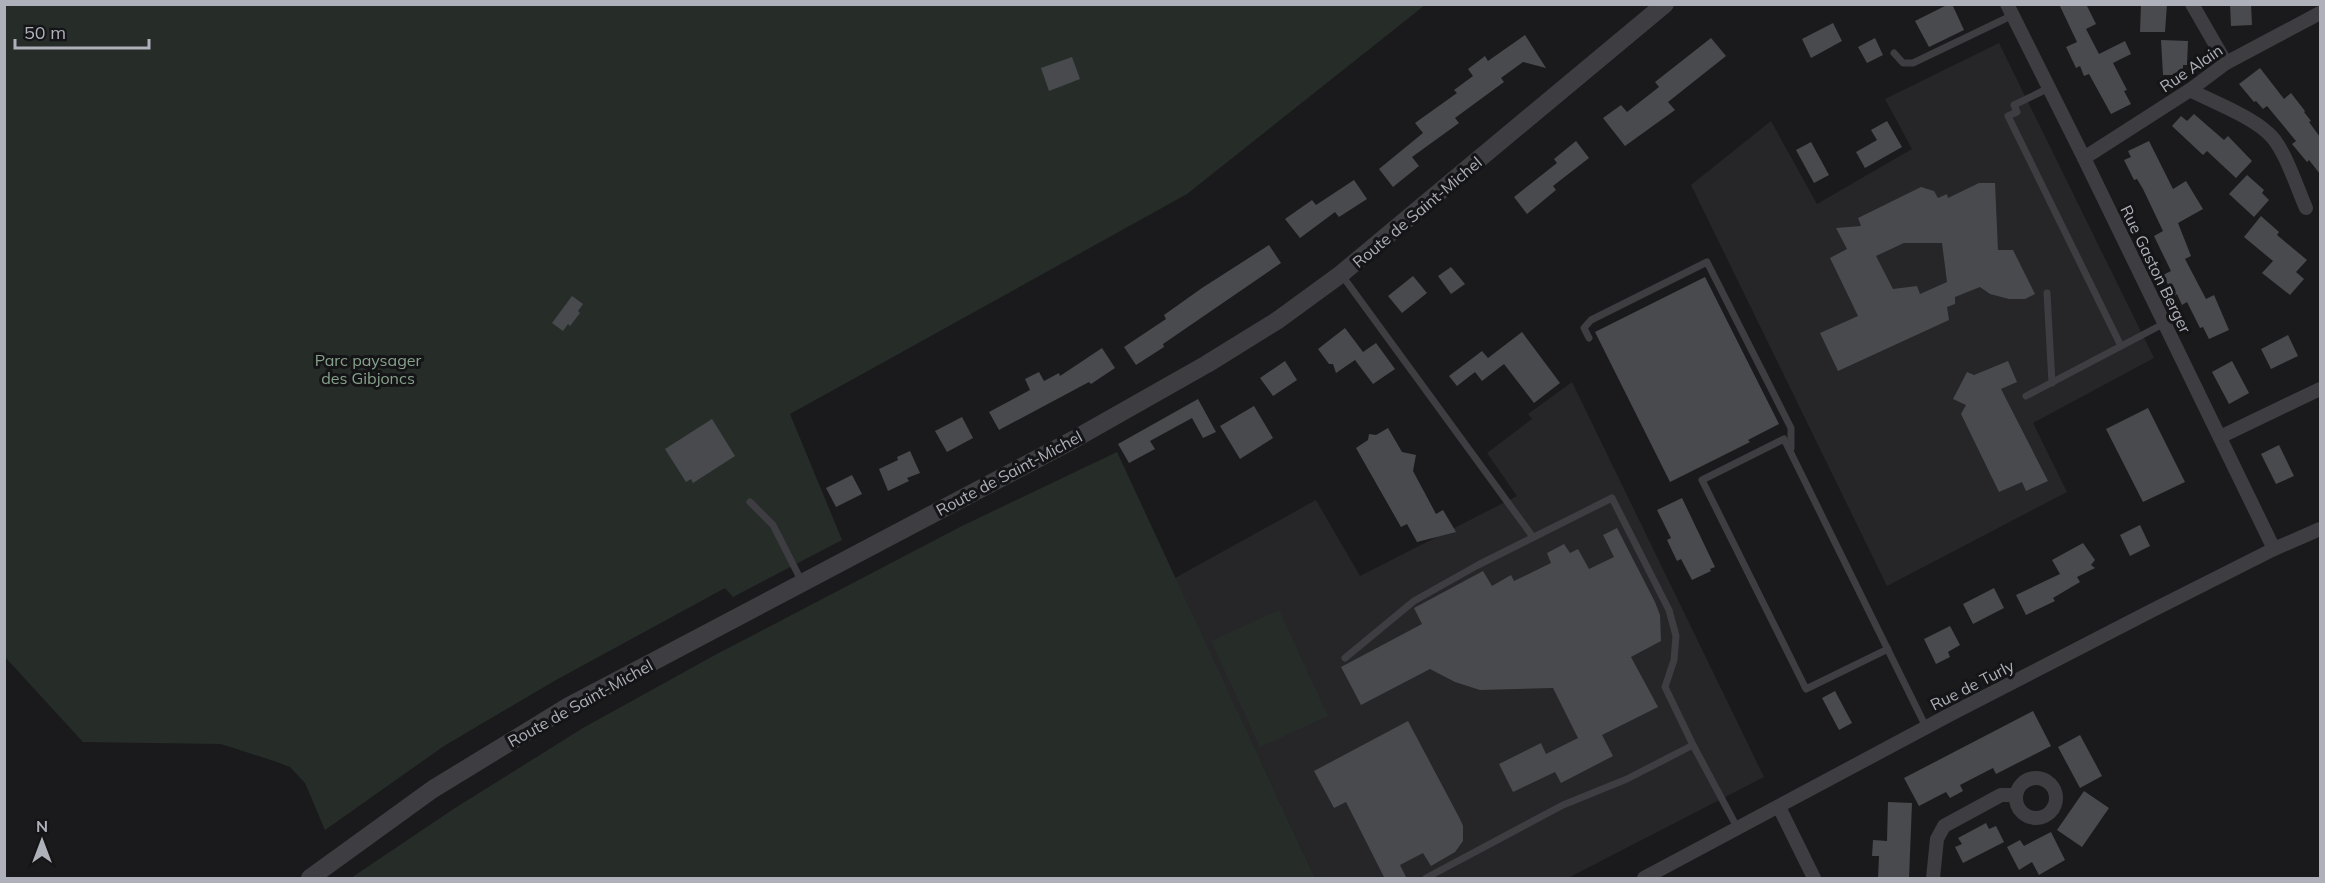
<svg xmlns="http://www.w3.org/2000/svg" width="2325" height="883" font-family="Mulish,sans-serif">
<rect width="100%" height="100%" fill="#1a1a1c"/>
<g fill="#262629">
<polygon points="1999,43 2154,358 2033,423 2067,492 1887,586 1691,185 1771,121 1817,204 1912,149 1885,99"/>
<polygon points="1572,382 1764,777 1568,878 1315,878 1175,578 1316,500 1360,576 1517,496 1487,453 1532,419 1528,414"/>
</g>
<g fill="#262d28">
<polygon points="5,5 1425,5 1187,194 790,414 842,540 733,597 725,588 556,680 444,746 325,830 305,783 290,767 274,761 221,744 83,742 5,657"/>
<polygon points="1117,452 1315,878 351,878 455,808 583,728 715,655 962,526"/>
<polygon points="1279,610 1328,716 1260,747 1211,641"/>
</g>
<g fill="#494a4e" fill-rule="evenodd">
<polygon points="1949,4 1952,4 1964,30 1929,47 1915,21"/>
<polygon points="2059,4 2086,4 2096,24 2086,29 2099,54 2125,41 2131,54 2113,63 2127,90 2124,91 2131,104 2111,114 2089,74 2084,76 2080,66 2076,68 2066,47 2077,42"/>
<polygon points="2141,4 2167,4 2165,32 2140,32"/>
<polygon points="2230,4 2251,4 2252,25 2231,26"/>
<polygon points="1833,23 1842,41 1811,58 1802,39"/>
<polygon points="1525,35 1546,68 1523,62 1501,78 1504,82 1455,118 1459,123 1412,157 1419,166 1393,187 1379,169 1423,133 1415,123 1457,93 1454,90 1473,76 1468,69 1485,56 1488,61"/>
<polygon points="1711,38 1726,56 1668,102 1675,110 1625,146 1603,118 1621,105 1627,112 1659,87 1655,82"/>
<polygon points="1875,38 1883,55 1867,63 1858,47"/>
<polygon points="2161,40 2188,41 2187,65 2183,65 2183,75 2163,75"/>
<polygon points="1072,57 1080,79 1049,91 1041,68"/>
<polygon points="2260,68 2284,99 2291,93 2305,111 2304,112 2311,121 2309,122 2320,137 2320,174 2309,160 2307,162 2292,144 2296,141 2267,106 2263,109 2256,101 2254,102 2239,84"/>
<polygon points="2194,114 2224,140 2228,136 2252,161 2236,178 2207,151 2203,155 2172,126 2181,116 2187,121"/>
<polygon points="1887,121 1902,147 1865,168 1856,152 1877,140 1871,130"/>
<polygon points="1576,141 1589,158 1553,186 1556,190 1527,214 1514,197 1557,163 1554,159"/>
<polygon points="2149,141 2173,189 2186,181 2203,209 2178,223 2191,256 2185,259 2206,299 2214,295 2229,330 2209,339 2203,327 2200,328 2187,302 2182,305 2177,294 2174,296 2163,275 2171,271 2154,236 2163,231 2143,189 2137,179 2134,180 2124,160 2131,157 2128,151"/>
<polygon points="1811,142 1829,175 1814,183 1796,150"/>
<polygon points="2247,175 2264,190 2262,193 2269,200 2254,217 2229,194"/>
<polygon points="1354,180 1367,199 1339,217 1335,212 1300,238 1285,219 1312,200 1316,205"/>
<path d="M1979,183H1995L1998,250H2013L2035,294L2025,299H2009L1990,294L1980,287L1955,297V304L1947,307L1949,320L1838,371L1820,333L1858,316L1830,258L1847,249L1836,228L1861,226L1858,218L1921,187L1934,191L1938,198L1947,194L1948,198ZM1904,243H1942L1947,282L1920,294L1917,286L1893,289L1876,256Z"/>
<polygon points="2261,216 2279,232 2277,235 2307,260 2296,272 2304,279 2290,295 2262,273 2273,261 2244,237"/>
<polygon points="1269,245 1281,263 1163,344 1164,347 1136,365 1124,347 1166,319 1164,315 1202,288"/>
<polygon points="1451,267 1465,284 1451,294 1438,276"/>
<polygon points="1413,276 1427,293 1402,313 1388,296"/>
<polygon points="1705,277 1779,424 1748,440 1750,442 1670,482 1595,332"/>
<polygon points="572,296 583,304 578,311 580,313 570,326 568,324 563,331 552,323"/>
<polygon points="1345,328 1363,352 1376,343 1395,369 1373,384 1355,360 1336,373 1333,364 1329,364 1318,349"/>
<polygon points="1522,332 1560,383 1534,403 1504,364 1482,381 1475,372 1457,386 1449,376 1482,351 1488,358"/>
<polygon points="2288,335 2298,356 2271,369 2261,349"/>
<polygon points="1102,348 1115,368 1091,384 1089,382 999,430 989,412 1030,390 1025,379 1039,372 1044,381 1059,373 1060,376"/>
<polygon points="1285,361 1297,380 1273,396 1260,378"/>
<polygon points="2008,361 2017,382 2001,389 2048,481 2026,491 2022,482 1999,492 1961,414 1966,405 1953,399 1967,372 1974,375"/>
<polygon points="2232,361 2249,393 2229,404 2212,372"/>
<polygon points="1198,399 1216,432 1203,438 1192,418 1150,441 1155,449 1129,463 1118,444"/>
<polygon points="1254,406 1273,438 1240,459 1220,426"/>
<polygon points="2148,408 2185,482 2143,502 2106,429"/>
<polygon points="962,417 973,438 947,452 935,431"/>
<polygon points="712,419 735,456 693,483 691,479 686,482 665,449"/>
<polygon points="1388,428 1402,452 1416,455 1413,471 1436,514 1443,510 1456,532 1417,542 1407,524 1401,527 1356,448 1368,440 1369,434 1376,435"/>
<polygon points="2279,445 2294,476 2276,484 2261,454"/>
<polygon points="910,451 920,473 907,478 909,481 888,491 879,469 898,460 897,457"/>
<polygon points="852,475 862,494 836,507 826,488"/>
<polygon points="1682,498 1715,567 1710,569 1711,571 1692,580 1681,559 1677,561 1667,540 1671,538 1657,510"/>
<polygon points="2140,525 2150,546 2130,556 2120,535"/>
<polygon points="1617,528 1655,602 1660,615 1661,641 1631,657 1658,707 1602,735 1613,756 1561,783 1555,772 1513,792 1499,764 1541,743 1546,754 1578,738 1553,688 1480,690 1455,682 1430,669 1361,705 1341,667 1422,624 1414,608 1483,571 1492,586 1511,575 1514,581 1551,563 1547,553 1564,544 1570,553 1578,549 1589,569 1614,557 1603,535"/>
<polygon points="2083,543 2095,560 2091,565 2095,568 2077,577 2080,582 2053,598 2055,601 2026,615 2016,595 2060,574 2052,560"/>
<polygon points="1994,588 2004,608 1973,624 1963,604"/>
<polygon points="1950,626 1960,645 1948,652 1950,657 1936,664 1924,639"/>
<polygon points="1835,691 1852,723 1839,730 1822,698"/>
<polygon points="2033,711 2051,746 1996,774 1993,768 1960,785 1963,791 1950,798 1946,792 1919,806 1904,778"/>
<polygon points="1408,721 1460,819 1463,826 1463,841 1455,852 1431,866 1423,853 1400,865 1407,879 1385,879 1346,802 1334,808 1314,771"/>
<polygon points="2080,735 2102,776 2080,788 2058,747"/>
<polygon points="2084,791 2109,808 2082,847 2057,830"/>
<polygon points="1888,802 1912,803 1909,879 1878,879 1879,856 1872,856 1873,840 1887,841"/>
<polygon points="1986,823 1989,829 1996,826 2004,842 1963,863 1955,847 1962,844 1958,838"/>
<polygon points="2051,832 2065,860 2039,875 2032,862 2019,870 2007,847 2020,840 2024,846"/>
</g>
<g fill="none" stroke-linecap="round" stroke-linejoin="round">
<g stroke="#3d3d42" stroke-width="7">
<polyline points="1894,53 1903,63 1913,63 2013,15"/>
<polyline points="2049,88 2014,105 2017,112 2008,116 2121,346"/>
<polyline points="1341,274 1533,537"/>
<polyline points="2047,293 2052,383"/>
<polyline points="1589,338 1584,328 1591,320 1707,262 1791,428 1791,448"/>
<polyline points="2026,396 2165,323"/>
<polyline points="750,502 773,525 802,582"/>
<polyline points="1888,649 1806,689 1702,480 1784,439 1926,727"/>
<polyline points="1345,658 1414,601 1478,565 1612,498 1669,610 1676,636 1674,660 1665,687 1693,745"/>
<polyline points="1426,878 1563,805 1627,779 1693,745 1738,829"/>
</g>
<g stroke="#3d3d42" stroke-width="14">
<polyline points="2007,4 2084,158 2274,549"/>
<polyline points="2192,4 2226,63"/>
<path d="M2190,90C2213,102 2250,116 2268,133C2284,146 2297,188 2306,208"/>
<polyline points="2084,158 2190,90 2226,63 2320,13"/>
<polyline points="2220,437 2320,389"/>
<circle cx="2036" cy="798" r="20"/>
<polyline points="1779,807 1814,878"/>
<polyline points="1644,878 1951,714 2151,611 2274,549 2320,529"/>
<polyline points="1933,878 1937,839 1944,826 2001,795 2016,795"/>
</g>
<polyline stroke="#3d3d42" stroke-width="18" points="310,878 433,789 569,706 1071,441 1207,364 1278,320 1341,274 1665,4"/>
</g>
<g text-anchor="middle" dominant-baseline="central" stroke-width="6" stroke-linejoin="round" paint-order="stroke">
<g font-size="16" fill="#aeb0ba" stroke="#151517">
<text transform="translate(2191 68) rotate(-34)">Rue Alain</text>
<text transform="translate(1417 212) rotate(-40)">Route de Saint-Michel</text>
<text transform="translate(2156 269) rotate(64)">Rue Gaston Berger</text>
<text transform="translate(1009 473) rotate(-28)">Route de Saint-Michel</text>
<text transform="translate(1972 685) rotate(-27)">Rue de Turly</text>
<text transform="translate(580 703) rotate(-29)">Route de Saint-Michel</text>
</g>
<g font-size="16" fill="#87a28c" stroke="#151517">
<text x="368" y="360">Parc paysager<tspan x="368" dy="18">des Gibjoncs</tspan></text>
</g>
</g>
<rect width="2325" height="883" fill="none" stroke="#aeb0ba" stroke-width="12"/>
<g transform="translate(42 841)" stroke="#151517" stroke-width="4.5" paint-order="stroke">
<path d="M0-4.5L10 22L0 15L-10 22Z" fill="#aeb0ba"/>
<text y="-9" font-size="16" font-weight="bold" text-anchor="middle" fill="#aeb0ba">N</text>
</g>
<path d="M15 39v9h134v-9" fill="none" stroke="#aeb0ba" stroke-width="3"/>
<text x="24" y="39" font-size="18" fill="#aeb0ba" stroke="#151517" stroke-width="4.5" paint-order="stroke">50 m</text>
</svg>
